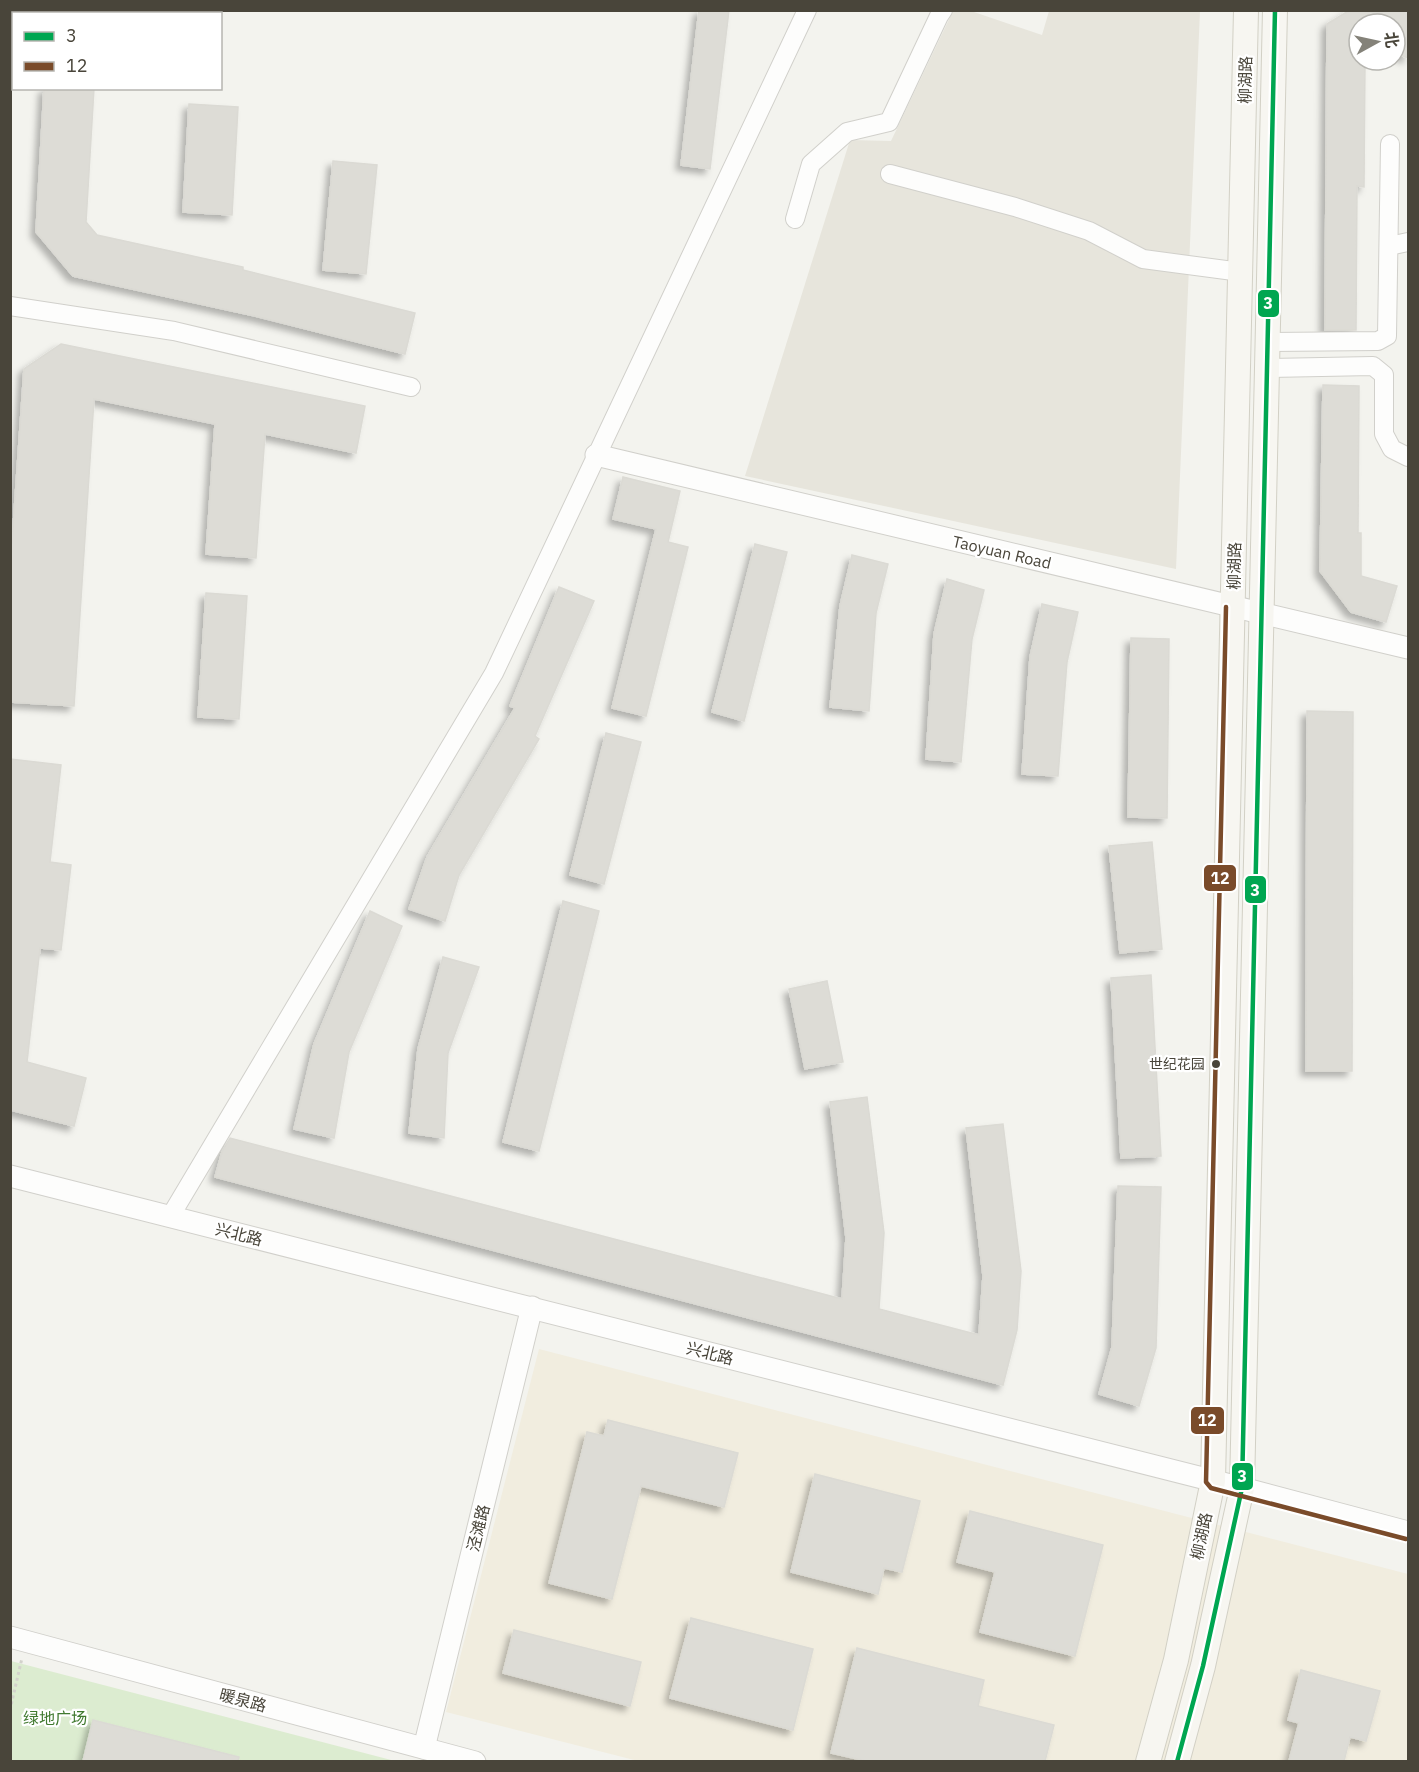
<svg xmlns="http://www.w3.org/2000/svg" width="1419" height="1772" font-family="'IBM Plex Sans','Noto Sans SC',sans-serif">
<defs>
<filter id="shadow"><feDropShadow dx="-5" dy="5" stdDeviation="3" flood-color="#0004"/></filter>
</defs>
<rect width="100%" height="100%" fill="#f3f3ee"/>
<polygon fill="#e7e5dc" points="953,11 971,11 1042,35 1049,11 1200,11 1176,569 745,476 850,140 891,141"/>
<polygon fill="#f1eddf" points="539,1349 1408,1574 1408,1761 638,1761 446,1712"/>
<polygon fill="#dcecd0" points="11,1661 395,1761 11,1761"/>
<g fill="#dddcd6" stroke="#dbdad4" stroke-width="1.5" filter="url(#shadow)">
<polygon points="699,10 729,10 710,169 681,165"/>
<polygon points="1350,10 1408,10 1408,58 1395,53 1395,24 1359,24 1359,60 1365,60 1364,187 1357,186 1356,330 1325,330 1327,24"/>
<polygon points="44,88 94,88 86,222 97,235 243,267 243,270 415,313 405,354 255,316 73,276 36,232"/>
<polygon points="189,104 238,107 232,215 183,212"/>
<polygon points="333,161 377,165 366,274 323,270"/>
<polygon points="61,344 365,406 356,453 265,434 256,558 206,554 215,424 94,399 74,706 10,702 10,572 24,369"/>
<polygon points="1323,385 1359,386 1358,533 1361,533 1361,576 1397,586 1386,622 1351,612 1320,571"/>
<polygon points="623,477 680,491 668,542 688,547 646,716 612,708 656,529 613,519"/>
<polygon points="755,544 787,552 744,721 712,712"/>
<polygon points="852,555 888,564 876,613 869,711 830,707 840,606"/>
<polygon points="947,579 984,590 972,639 961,762 926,759 934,634"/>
<polygon points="559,587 594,601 535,736 539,739 459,875 445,921 409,909 427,857 515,708 510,706"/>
<polygon points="206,593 247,596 239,719 198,717"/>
<polygon points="1042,604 1078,612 1067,662 1058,776 1022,774 1030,657"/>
<polygon points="1131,638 1169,639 1167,818 1128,817"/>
<polygon points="1307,711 1353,712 1352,1071 1306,1071"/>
<polygon points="606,733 641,742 604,884 570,875"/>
<polygon points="10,759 61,765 50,862 71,865 61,950 40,948 27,1062 86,1078 74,1126 10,1110"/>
<polygon points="1152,842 1162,949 1120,953 1109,846"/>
<polygon points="563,901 599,911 539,1151 503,1142"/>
<polygon points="370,911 402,926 349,1052 334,1138 294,1129 314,1044"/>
<polygon points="443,957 479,967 448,1053 444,1138 409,1133 418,1049"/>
<polygon points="1151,975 1161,1156 1121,1158 1111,978"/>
<polygon points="827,981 843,1062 805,1069 789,989"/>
<polygon points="867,1097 884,1233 879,1309 979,1335 983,1276 966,1128 1003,1124 1021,1271 1017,1330 1003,1385 215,1177 222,1152 230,1138 842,1299 846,1238 830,1102"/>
<polygon points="1118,1186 1161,1187 1156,1348 1139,1406 1099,1394 1112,1347"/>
<polygon points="608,1420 738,1453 724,1507 641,1486 612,1599 549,1583 587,1432 604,1436"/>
<polygon points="815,1474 920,1501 902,1572 884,1568 878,1594 791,1572"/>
<polygon points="970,1511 1103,1545 1075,1656 980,1632 995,1572 957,1562"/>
<polygon points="691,1618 813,1649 793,1730 670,1698"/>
<polygon points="514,1630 641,1662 630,1706 503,1673"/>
<polygon points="857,1648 984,1680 978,1706 1054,1725 1045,1761 866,1761 831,1753"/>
<polygon points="1301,1670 1380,1691 1366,1741 1350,1737 1344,1761 1289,1761 1299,1723 1288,1720"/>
<polygon points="93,1720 239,1757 238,1761 83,1761"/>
</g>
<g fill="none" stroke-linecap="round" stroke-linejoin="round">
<defs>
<g id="minor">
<polyline points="890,174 1015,207 1089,231 1143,259 1241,272"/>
<polyline points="795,219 811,164 847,132 889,122 939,16 943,10"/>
<polyline points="1389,246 1408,242"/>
<polyline points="10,306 174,331 411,387"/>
<polyline points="1267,342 1378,341 1387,336 1390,144"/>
<polyline points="1267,368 1373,366 1384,375 1384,434 1392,449 1408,457"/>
<polyline points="170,1217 494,673 807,10"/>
</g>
<g id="tertiary">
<polyline points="596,455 1408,648"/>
<polyline points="10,1176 1242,1488 1408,1532"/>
<polyline points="10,1637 475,1762"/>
<polyline points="424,1748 532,1307"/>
</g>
<g id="secondary">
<polyline points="1148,1762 1176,1660 1213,1481 1246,10"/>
<polyline points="1177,1762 1203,1666 1242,1488 1275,10"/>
</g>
</defs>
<use href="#minor" stroke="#d1d0cb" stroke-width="20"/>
<use href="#tertiary" stroke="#d1d0cb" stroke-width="23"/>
<use href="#secondary" stroke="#d2d0c5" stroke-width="26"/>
<polyline stroke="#d3d2cc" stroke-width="3" stroke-dasharray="3 3" stroke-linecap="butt" points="10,1710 22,1658"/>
<use href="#minor" stroke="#fdfdfc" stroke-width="18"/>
<use href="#tertiary" stroke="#fdfdfc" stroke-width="21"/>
<use href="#secondary" stroke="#f7f6f1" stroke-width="24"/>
<defs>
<polyline id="bus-1" points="1177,1762 1203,1666 1242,1488 1275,10"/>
<polyline id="bus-2" points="1226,607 1206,1482 1211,1488 1406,1539"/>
</defs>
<use href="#bus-1" stroke="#fff" stroke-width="9"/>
<use href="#bus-2" stroke="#fff" stroke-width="9"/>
<use href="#bus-1" stroke="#00a651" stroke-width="4.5"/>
<use href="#bus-2" stroke="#7a4b2a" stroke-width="4.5"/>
</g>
<circle fill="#49453a" stroke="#fff" stroke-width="2" cx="1216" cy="1064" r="5"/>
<g text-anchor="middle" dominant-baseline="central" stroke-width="4.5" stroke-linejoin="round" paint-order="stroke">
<g font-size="14" fill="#49453a" stroke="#fff" text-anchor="end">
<text x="1205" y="1064">世纪花园</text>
</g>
<g font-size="16" fill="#49453a" stroke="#fff">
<text transform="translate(1245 80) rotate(-89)">柳湖路</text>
<text transform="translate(1002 552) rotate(13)">Taoyuan Road</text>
<text transform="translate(1234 566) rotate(-89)">柳湖路</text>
<text transform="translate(239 1234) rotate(14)">兴北路</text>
<text transform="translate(710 1353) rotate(14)">兴北路</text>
<text transform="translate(478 1528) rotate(-76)">泾滩路</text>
<text transform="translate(1201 1536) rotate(-78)">柳湖路</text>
<text transform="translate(243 1700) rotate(15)">暖泉路</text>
</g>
<g font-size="16" fill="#40792f" stroke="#fff">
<text x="55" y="1718">绿地广场</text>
</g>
</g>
<g stroke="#fff" stroke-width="2">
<rect x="1257" y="289" width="23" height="29" rx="6" fill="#00a651"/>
<rect x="1203" y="864" width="34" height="28" rx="6" fill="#7a4b2a"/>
<rect x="1244" y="875" width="23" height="29" rx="6" fill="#00a651"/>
<rect x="1190" y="1406" width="35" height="29" rx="6" fill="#7a4b2a"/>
<rect x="1231" y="1462" width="23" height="29" rx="6" fill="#00a651"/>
</g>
<g font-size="16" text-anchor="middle" font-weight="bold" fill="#fff">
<text x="1268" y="309">3</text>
<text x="1220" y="884">12</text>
<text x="1255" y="896">3</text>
<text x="1207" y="1426">12</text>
<text x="1242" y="1482">3</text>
</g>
<rect width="1419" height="1772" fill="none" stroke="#49453a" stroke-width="24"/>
<rect x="12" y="12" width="210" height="78" fill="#ffffff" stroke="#b6b5b0" stroke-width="1.5"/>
<rect x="24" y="32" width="30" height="9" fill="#00a651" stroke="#b6b5b0" stroke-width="1.5"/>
<text x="66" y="42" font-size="18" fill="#49453a">3</text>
<rect x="24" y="62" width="30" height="9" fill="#7a4b2a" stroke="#b6b5b0" stroke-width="1.5"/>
<text x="66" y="72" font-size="18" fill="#49453a">12</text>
<g transform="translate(1377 42) rotate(82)"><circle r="28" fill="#ffffff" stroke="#b6b5b0" stroke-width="1.5"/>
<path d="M0-4.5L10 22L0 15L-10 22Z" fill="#848279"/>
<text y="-9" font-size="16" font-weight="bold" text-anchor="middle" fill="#49453a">北</text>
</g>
</svg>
